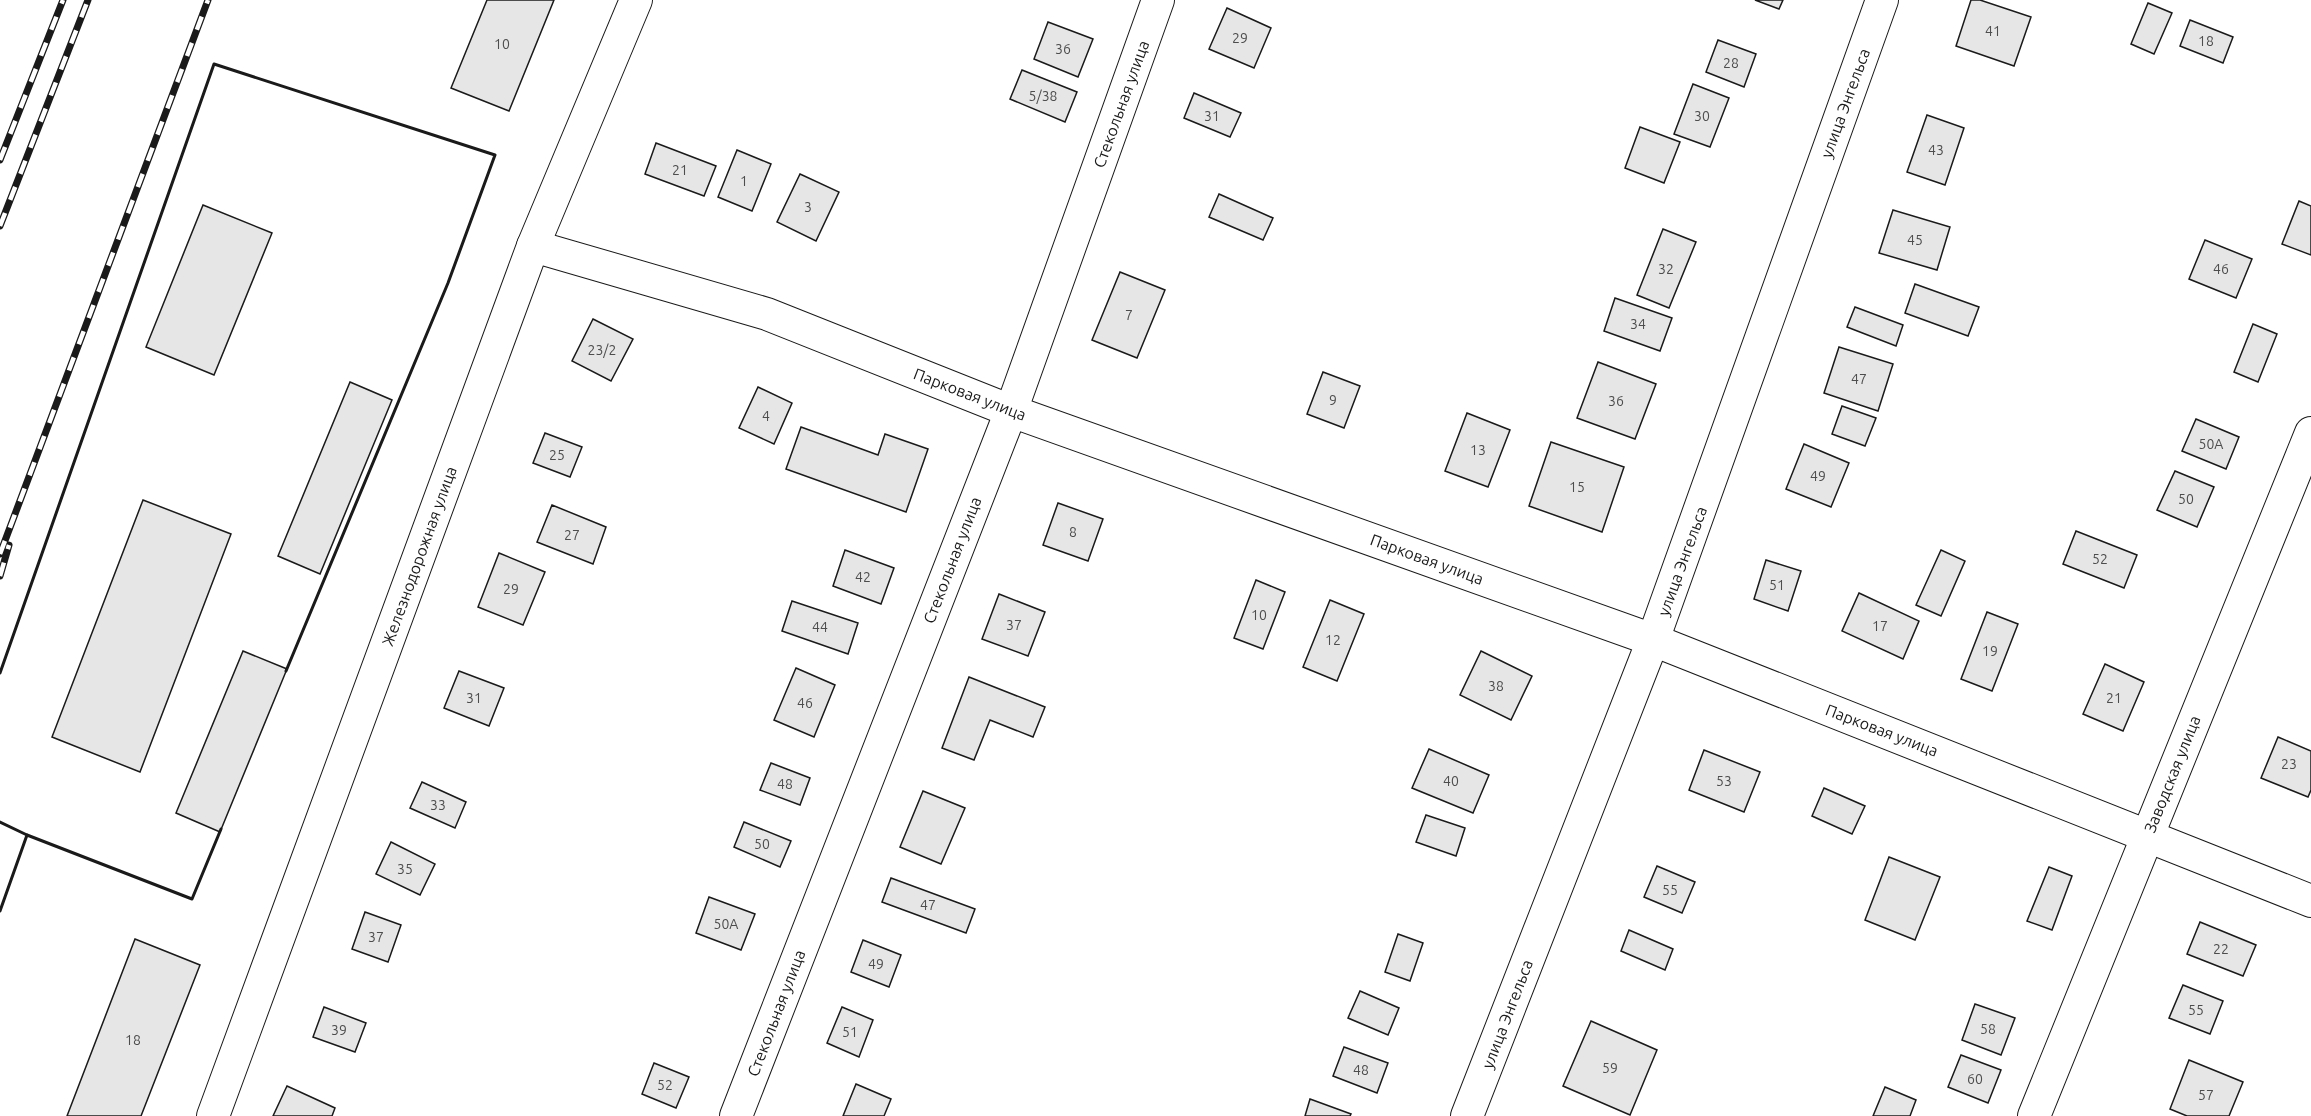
<svg xmlns="http://www.w3.org/2000/svg" width="2311" height="1116" font-family="Ubuntu,sans-serif">
<rect width="100%" height="100%" fill="#fff"/>
<g fill="#e6e6e6" stroke="#1a1a1a" stroke-width="1.5">
<polygon points="487,0 554,0 509,111 451,88"/>
<polygon points="1755,0 1783,0 1779,9"/>
<polygon points="1971,0 1980,0 2031,17 2014,66 1956,46"/>
<polygon points="2148,3 2172,13 2154,54 2131,44"/>
<polygon points="1227,8 1271,28 1254,68 1209,49"/>
<polygon points="2190,20 2233,37 2223,63 2180,46"/>
<polygon points="1048,22 1093,39 1078,77 1034,59"/>
<polygon points="1718,40 1756,54 1744,87 1706,72"/>
<polygon points="1022,70 1077,92 1065,122 1010,99"/>
<polygon points="1693,84 1729,98 1710,147 1674,134"/>
<polygon points="1194,93 1241,113 1230,137 1184,118"/>
<polygon points="1927,115 1964,128 1945,185 1907,172"/>
<polygon points="1640,127 1680,142 1664,183 1625,168"/>
<polygon points="656,143 716,166 704,196 645,174"/>
<polygon points="737,150 771,164 752,211 718,197"/>
<polygon points="800,174 839,192 816,241 777,222"/>
<polygon points="1219,194 1273,218 1263,240 1209,217"/>
<polygon points="2299,201 2311,206 2311,255 2282,244"/>
<polygon points="203,205 272,233 214,375 146,347"/>
<polygon points="1893,210 1950,227 1937,270 1879,253"/>
<polygon points="1663,229 1696,242 1669,308 1637,295"/>
<polygon points="2205,240 2252,259 2236,298 2189,279"/>
<polygon points="1120,272 1165,290 1137,358 1092,340"/>
<polygon points="1915,284 1979,307 1968,336 1905,313"/>
<polygon points="1615,298 1672,318 1660,351 1604,331"/>
<polygon points="1855,307 1903,325 1896,346 1847,327"/>
<polygon points="593,319 633,339 611,381 572,361"/>
<polygon points="2253,324 2277,334 2258,382 2234,372"/>
<polygon points="1839,347 1893,364 1878,411 1824,393"/>
<polygon points="1598,362 1656,384 1635,439 1577,418"/>
<polygon points="1323,372 1360,386 1344,428 1307,414"/>
<polygon points="350,382 392,400 320,574 278,556"/>
<polygon points="758,387 792,403 774,444 739,428"/>
<polygon points="1842,406 1876,418 1865,446 1832,434"/>
<polygon points="1467,413 1510,430 1488,487 1445,471"/>
<polygon points="2196,419 2239,437 2226,469 2182,451"/>
<polygon points="801,427 878,455 885,434 928,449 906,512 786,469"/>
<polygon points="545,433 582,447 570,477 533,463"/>
<polygon points="1551,442 1624,467 1602,532 1529,506"/>
<polygon points="1804,444 1849,463 1831,507 1786,489"/>
<polygon points="2175,471 2214,487 2197,527 2157,510"/>
<polygon points="143,500 231,534 140,772 52,737"/>
<polygon points="1058,503 1103,519 1088,561 1043,545"/>
<polygon points="552,505 606,527 593,564 537,542"/>
<polygon points="2076,531 2137,555 2124,588 2063,564"/>
<polygon points="845,550 894,568 881,604 833,586"/>
<polygon points="1941,550 1965,561 1941,616 1916,605"/>
<polygon points="499,553 545,572 523,625 478,607"/>
<polygon points="1766,560 1801,571 1788,611 1754,599"/>
<polygon points="1256,580 1285,592 1263,649 1234,638"/>
<polygon points="1859,593 1919,621 1903,659 1842,631"/>
<polygon points="999,594 1045,612 1028,656 982,639"/>
<polygon points="1330,600 1364,614 1337,681 1303,667"/>
<polygon points="792,601 858,623 848,654 782,631"/>
<polygon points="1987,612 2018,624 1992,691 1961,679"/>
<polygon points="243,651 287,669 220,832 176,813"/>
<polygon points="1481,651 1532,676 1511,720 1460,695"/>
<polygon points="2105,664 2144,682 2123,731 2083,714"/>
<polygon points="796,668 835,685 814,737 774,720"/>
<polygon points="459,671 504,688 489,726 444,708"/>
<polygon points="969,677 1045,707 1033,737 990,720 974,760 942,748"/>
<polygon points="2278,737 2311,751 2311,790 2308,797 2261,778"/>
<polygon points="1429,749 1489,775 1473,813 1412,788"/>
<polygon points="1704,750 1760,772 1744,812 1689,790"/>
<polygon points="771,763 810,778 800,805 760,790"/>
<polygon points="422,782 466,802 455,828 410,808"/>
<polygon points="1824,788 1865,806 1852,834 1812,816"/>
<polygon points="923,791 965,808 941,864 900,847"/>
<polygon points="1426,815 1465,828 1456,856 1416,842"/>
<polygon points="744,822 791,841 780,867 734,847"/>
<polygon points="391,842 435,864 420,895 376,874"/>
<polygon points="1889,857 1940,877 1915,940 1865,920"/>
<polygon points="1657,866 1695,882 1682,913 1644,897"/>
<polygon points="2049,867 2072,876 2052,930 2027,921"/>
<polygon points="891,878 975,909 966,933 882,902"/>
<polygon points="709,897 755,914 741,950 696,933"/>
<polygon points="365,912 401,925 388,962 352,949"/>
<polygon points="2200,922 2256,945 2243,976 2187,954"/>
<polygon points="1629,930 1673,949 1665,970 1621,951"/>
<polygon points="1398,934 1423,943 1410,981 1385,972"/>
<polygon points="135,939 200,965 141,1116 67,1116"/>
<polygon points="863,940 901,955 889,987 851,972"/>
<polygon points="2183,985 2223,1001 2210,1034 2169,1018"/>
<polygon points="1360,991 1399,1008 1388,1035 1348,1018"/>
<polygon points="1975,1004 2015,1018 2001,1055 1962,1040"/>
<polygon points="324,1007 366,1023 355,1052 313,1037"/>
<polygon points="842,1007 873,1020 859,1057 827,1043"/>
<polygon points="1591,1021 1657,1050 1630,1115 1563,1086"/>
<polygon points="1344,1047 1388,1063 1377,1093 1333,1076"/>
<polygon points="1961,1055 2001,1070 1988,1103 1948,1087"/>
<polygon points="2189,1060 2243,1082 2229,1116 2187,1116 2170,1109"/>
<polygon points="654,1063 689,1077 676,1108 642,1094"/>
<polygon points="856,1084 891,1099 884,1116 843,1116"/>
<polygon points="287,1086 335,1108 332,1116 273,1116"/>
<polygon points="1885,1087 1916,1100 1910,1116 1873,1116"/>
<polygon points="1310,1099 1351,1114 1350,1116 1305,1116"/>
</g>
<g fill="none" stroke-linecap="round" stroke-linejoin="round">
<defs>
<g id="street">
<polyline points="533,246 767,314 1011,411 1653,640 2311,901"/>
<polyline points="213,1116 533,246 636,0"/>
<polyline points="736,1116 1011,411 1158,0"/>
<polyline points="1467,1116 1653,640 1882,0"/>
<polyline points="2034,1116 2311,433"/>
</g>
</defs>
<use href="#street" stroke="#1a1a1a" stroke-width="34"/>
<use href="#street" stroke="#fff" stroke-width="32"/>
<defs>
<g id="rail">
<polyline points="0,160 63,0"/>
<polyline points="0,226 88,0"/>
<polyline points="0,554 208,0"/>
<polyline points="0,576 9,545"/>
</g>
</defs>
<use href="#rail" stroke="#1a1a1a" stroke-width="7"/>
<use href="#rail" stroke="#fff" stroke-width="4.5" stroke-dasharray="14" stroke-linecap="butt"/>
<g stroke="#1a1a1a" stroke-width="3">
<polyline points="0,673 214,64 495,155 448,283 286,671"/>
<polyline points="0,822 27,835"/>
<polyline points="0,911 27,835 192,899 221,829"/>
</g>
</g>
<g text-anchor="middle" dominant-baseline="central" stroke-width="4.5" stroke-linejoin="round" paint-order="stroke">
<g font-size="14" fill="#4d4d4d">
<text x="1993" y="31">41</text>
<text x="1240" y="38">29</text>
<text x="2206" y="41">18</text>
<text x="502" y="44">10</text>
<text x="1063" y="49">36</text>
<text x="1731" y="63">28</text>
<text x="1043" y="96">5/38</text>
<text x="1212" y="116">31</text>
<text x="1702" y="116">30</text>
<text x="1936" y="150">43</text>
<text x="680" y="170">21</text>
<text x="744" y="181">1</text>
<text x="808" y="207">3</text>
<text x="1915" y="240">45</text>
<text x="1666" y="269">32</text>
<text x="2221" y="269">46</text>
<text x="1129" y="315">7</text>
<text x="1638" y="324">34</text>
<text x="602" y="350">23/2</text>
<text x="1859" y="379">47</text>
<text x="1333" y="400">9</text>
<text x="1616" y="401">36</text>
<text x="766" y="416">4</text>
<text x="2211" y="444">50А</text>
<text x="1478" y="450">13</text>
<text x="557" y="455">25</text>
<text x="1818" y="476">49</text>
<text x="1577" y="487">15</text>
<text x="2186" y="499">50</text>
<text x="1073" y="532">8</text>
<text x="572" y="535">27</text>
<text x="2100" y="559">52</text>
<text x="863" y="577">42</text>
<text x="1777" y="585">51</text>
<text x="511" y="589">29</text>
<text x="1259" y="615">10</text>
<text x="1014" y="625">37</text>
<text x="1880" y="626">17</text>
<text x="820" y="627">44</text>
<text x="1333" y="640">12</text>
<text x="1990" y="651">19</text>
<text x="1496" y="686">38</text>
<text x="474" y="698">31</text>
<text x="2114" y="698">21</text>
<text x="805" y="703">46</text>
<text x="2289" y="764">23</text>
<text x="1451" y="781">40</text>
<text x="1724" y="781">53</text>
<text x="785" y="784">48</text>
<text x="438" y="805">33</text>
<text x="762" y="844">50</text>
<text x="405" y="869">35</text>
<text x="1670" y="890">55</text>
<text x="928" y="905">47</text>
<text x="726" y="924">50А</text>
<text x="376" y="937">37</text>
<text x="2221" y="949">22</text>
<text x="876" y="964">49</text>
<text x="2196" y="1010">55</text>
<text x="1988" y="1029">58</text>
<text x="339" y="1030">39</text>
<text x="850" y="1032">51</text>
<text x="133" y="1040">18</text>
<text x="1610" y="1068">59</text>
<text x="1361" y="1070">48</text>
<text x="1975" y="1079">60</text>
<text x="665" y="1085">52</text>
<text x="2206" y="1095">57</text>
</g>
<g font-size="16" fill="#1a1a1a" stroke="#fff">
<text transform="translate(1845 103) rotate(-70)">улица Энгельса</text>
<text transform="translate(1121 104) rotate(-70)">Стекольная улица</text>
<text transform="translate(970 394) rotate(21)">Парковая улица</text>
<text transform="translate(419 556) rotate(-70)">Железнодорожная улица</text>
<text transform="translate(1427 559) rotate(20)">Парковая улица</text>
<text transform="translate(952 560) rotate(-69)">Стекольная улица</text>
<text transform="translate(1682 561) rotate(-70)">улица Энгельса</text>
<text transform="translate(1882 730) rotate(21)">Парковая улица</text>
<text transform="translate(2172 774) rotate(-68)">Заводская улица</text>
<text transform="translate(776 1013) rotate(-69)">Стекольная улица</text>
<text transform="translate(1507 1014) rotate(-69)">улица Энгельса</text>
</g>
</g>
</svg>
